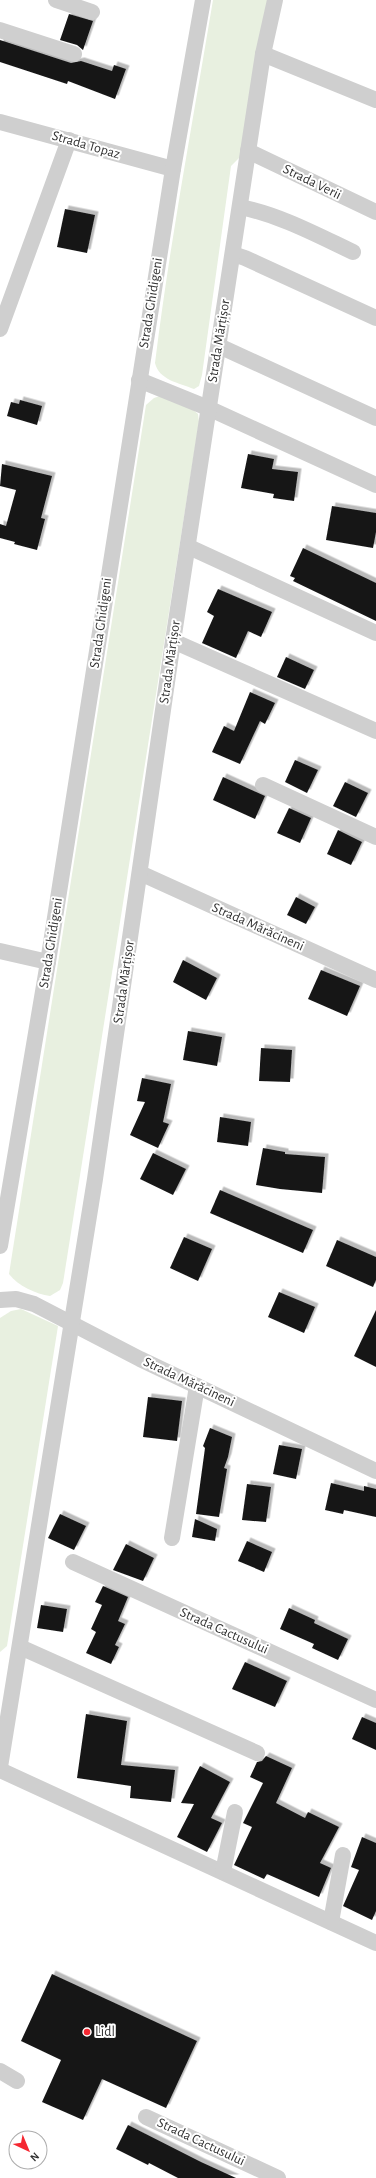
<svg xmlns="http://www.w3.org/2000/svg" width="376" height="2178" font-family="'Alegreya Sans',sans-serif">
<defs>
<filter id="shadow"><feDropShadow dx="3.5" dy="-3.5" stdDeviation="0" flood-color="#0004"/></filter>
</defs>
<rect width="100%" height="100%" fill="#fff"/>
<g fill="#e8f0e0">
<path d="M213,0H268L241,156L231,166L202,375L199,386L194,389C179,383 159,380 155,363C170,241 193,121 213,0Z"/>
<path d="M160,396L192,409L198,414L199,422L63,1283L60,1290L50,1296C36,1294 18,1286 9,1274L146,405L154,398Z"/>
<polygon points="21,1309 58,1326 7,1646 0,1652 0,1318 11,1311"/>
</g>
<g fill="#191919" filter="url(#shadow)">
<polygon points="69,14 93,21 83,50 77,45 60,40"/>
<polygon points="0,40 71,63 81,61 112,71 114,65 126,69 115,99 68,81 67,84 0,62"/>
<polygon points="65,209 95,215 87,253 57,247"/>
<polygon points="20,400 42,406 37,425 7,416 11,402 19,404"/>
<polygon points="248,454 274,459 272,469 298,472 294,501 273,498 274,494 241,488"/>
<polygon points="2,464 52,476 41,518 45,519 37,550 14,544 15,542 0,538 0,524 6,526 16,490 0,486"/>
<polygon points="332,506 376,513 376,532 373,548 326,540"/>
<polygon points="303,548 376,583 376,621 293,581 295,578 290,576"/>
<polygon points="218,589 272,612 261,637 248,631 236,658 202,643 214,616 207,612"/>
<polygon points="286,657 314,670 305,689 277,677"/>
<polygon points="250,692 275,703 265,724 260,721 240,764 212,752 224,726 234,731"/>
<polygon points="295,760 318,770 307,793 285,782"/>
<polygon points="223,777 265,796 255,819 213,800"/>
<polygon points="345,782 368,793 356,817 333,806"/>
<polygon points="289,808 311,818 300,843 277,833"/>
<polygon points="338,830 362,842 351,865 327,854"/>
<polygon points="296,897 315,907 306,924 287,915"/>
<polygon points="183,960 217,978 206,1000 173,982"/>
<polygon points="321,970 360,986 347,1016 308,999"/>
<polygon points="188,1031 222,1037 217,1066 183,1060"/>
<polygon points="261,1048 292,1050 290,1082 259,1081"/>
<polygon points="142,1078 171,1084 163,1122 169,1124 158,1148 130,1135 145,1102 137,1101"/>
<polygon points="220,1117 251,1122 248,1146 217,1142"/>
<polygon points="263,1148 285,1152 285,1154 325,1157 322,1193 280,1189 256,1185"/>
<polygon points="153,1153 186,1169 173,1195 140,1179"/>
<polygon points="220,1190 313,1230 303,1253 210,1213"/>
<polygon points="184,1237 212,1249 198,1281 170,1268"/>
<polygon points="337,1240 376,1257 376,1280 373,1287 326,1266"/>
<polygon points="279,1292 315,1307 304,1333 268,1317"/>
<polygon points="376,1310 376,1367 354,1356"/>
<polygon points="148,1397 182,1401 177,1441 143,1437"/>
<polygon points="210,1428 232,1437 228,1457 224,1468 227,1469 219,1517 196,1514 205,1448 203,1446"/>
<polygon points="279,1445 302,1449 296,1479 273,1474"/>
<polygon points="331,1483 364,1491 364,1486 376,1489 376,1517 344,1510 343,1514 325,1510"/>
<polygon points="247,1484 271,1487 266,1522 242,1520"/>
<polygon points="60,1514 86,1526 74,1550 48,1538"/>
<polygon points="195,1519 217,1529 215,1541 192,1537"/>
<polygon points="247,1541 272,1552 264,1572 238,1561"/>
<polygon points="126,1544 154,1558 143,1581 113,1570"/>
<polygon points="103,1586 128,1597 118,1621 125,1624 115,1645 119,1647 111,1664 86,1653 96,1632 91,1629 102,1605 95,1602"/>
<polygon points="41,1605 67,1609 63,1632 37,1628"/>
<polygon points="289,1608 315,1620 314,1623 348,1639 338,1660 312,1648 314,1644 280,1629"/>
<polygon points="245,1662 287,1681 275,1707 232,1689"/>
<polygon points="86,1714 127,1721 121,1765 175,1770 171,1802 130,1798 131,1786 77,1778"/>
<polygon points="362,1717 376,1723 376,1750 352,1739"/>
<polygon points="266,1756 292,1768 276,1803 305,1818 308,1812 339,1827 320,1863 331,1868 319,1897 267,1874 264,1879 234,1865 252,1827 243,1823 263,1783 250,1777 257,1762 262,1761"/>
<polygon points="200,1766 230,1782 211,1818 222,1823 207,1852 177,1837 194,1804 181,1803"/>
<polygon points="362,1837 376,1843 376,1911 372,1920 343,1906 359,1870 351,1867"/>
<polygon points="52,1974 197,2041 166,2108 102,2079 83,2120 42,2102 61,2060 21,2041"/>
<polygon points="128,2125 201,2162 236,2178 178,2178 149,2163 148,2165 116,2149"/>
</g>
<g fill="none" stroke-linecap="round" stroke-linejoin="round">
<g stroke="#cfcfcf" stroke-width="16">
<polyline points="56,0 92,12"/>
<polyline points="0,30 74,54"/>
<polyline points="263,54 376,100"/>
<polyline points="0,122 173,169"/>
<polyline points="248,151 376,212"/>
<path d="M240,207C280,215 317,235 353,252"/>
<polyline points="233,254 245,258 376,318"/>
<polyline points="0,329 69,140"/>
<polyline points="219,346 376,418"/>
<polyline points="139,380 208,408 376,485"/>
<polyline points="189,547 376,633"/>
<polyline points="173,641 376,731"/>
<polyline points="263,785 376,837"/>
<polyline points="140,873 376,980"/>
<polyline points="0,951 48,962"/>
<polyline points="0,1246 48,962 173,169 203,0"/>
<polyline points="0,1300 16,1299 34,1304 140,1359 376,1471"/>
<polyline points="172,1538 197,1386"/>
<polyline points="73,1562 376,1700"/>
<polyline points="20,1647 257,1753"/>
<polyline points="0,1767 95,1179 173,641 263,54 275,0"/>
<polyline points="0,1770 376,1943"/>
<polyline points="223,1872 235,1812"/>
<polyline points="331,1922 343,1855"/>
<polyline points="0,2071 17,2081"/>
<polyline points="146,2117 278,2178"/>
</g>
</g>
<circle fill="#f52832" stroke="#fff" stroke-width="1.5" cx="87" cy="2032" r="4"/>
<g text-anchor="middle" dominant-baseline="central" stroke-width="4" stroke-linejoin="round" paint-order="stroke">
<g font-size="14" fill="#323232" stroke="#fff">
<text transform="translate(86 145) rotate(16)">Strada Topaz</text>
<text transform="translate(312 182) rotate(26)">Strada Verii</text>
<text transform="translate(151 303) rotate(-81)">Strada Ghidigeni</text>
<text transform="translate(219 341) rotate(-81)">Strada Mărțișor</text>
<text transform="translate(101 623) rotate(-82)">Strada Ghidigeni</text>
<text transform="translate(170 662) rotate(-82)">Strada Mărțișor</text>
<text transform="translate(258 927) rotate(24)">Strada Mărăcineni</text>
<text transform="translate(51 943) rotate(-81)">Strada Ghidigeni</text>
<text transform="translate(124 982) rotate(-82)">Strada Mărțișor</text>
<text transform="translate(189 1382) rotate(25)">Strada Mărăcineni</text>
<text transform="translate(224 1631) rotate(24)">Strada Cactusului</text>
<text transform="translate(201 2142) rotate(25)">Strada Cactusului</text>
</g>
<g font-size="14" fill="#323232" stroke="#fff" text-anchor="start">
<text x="95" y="2032">Lidl</text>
</g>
</g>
<g transform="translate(28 2150) rotate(136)"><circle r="19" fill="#ffffff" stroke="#adadad"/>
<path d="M0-3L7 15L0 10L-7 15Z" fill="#f52832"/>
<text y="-6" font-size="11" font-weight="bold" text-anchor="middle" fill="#323232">N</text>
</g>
</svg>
